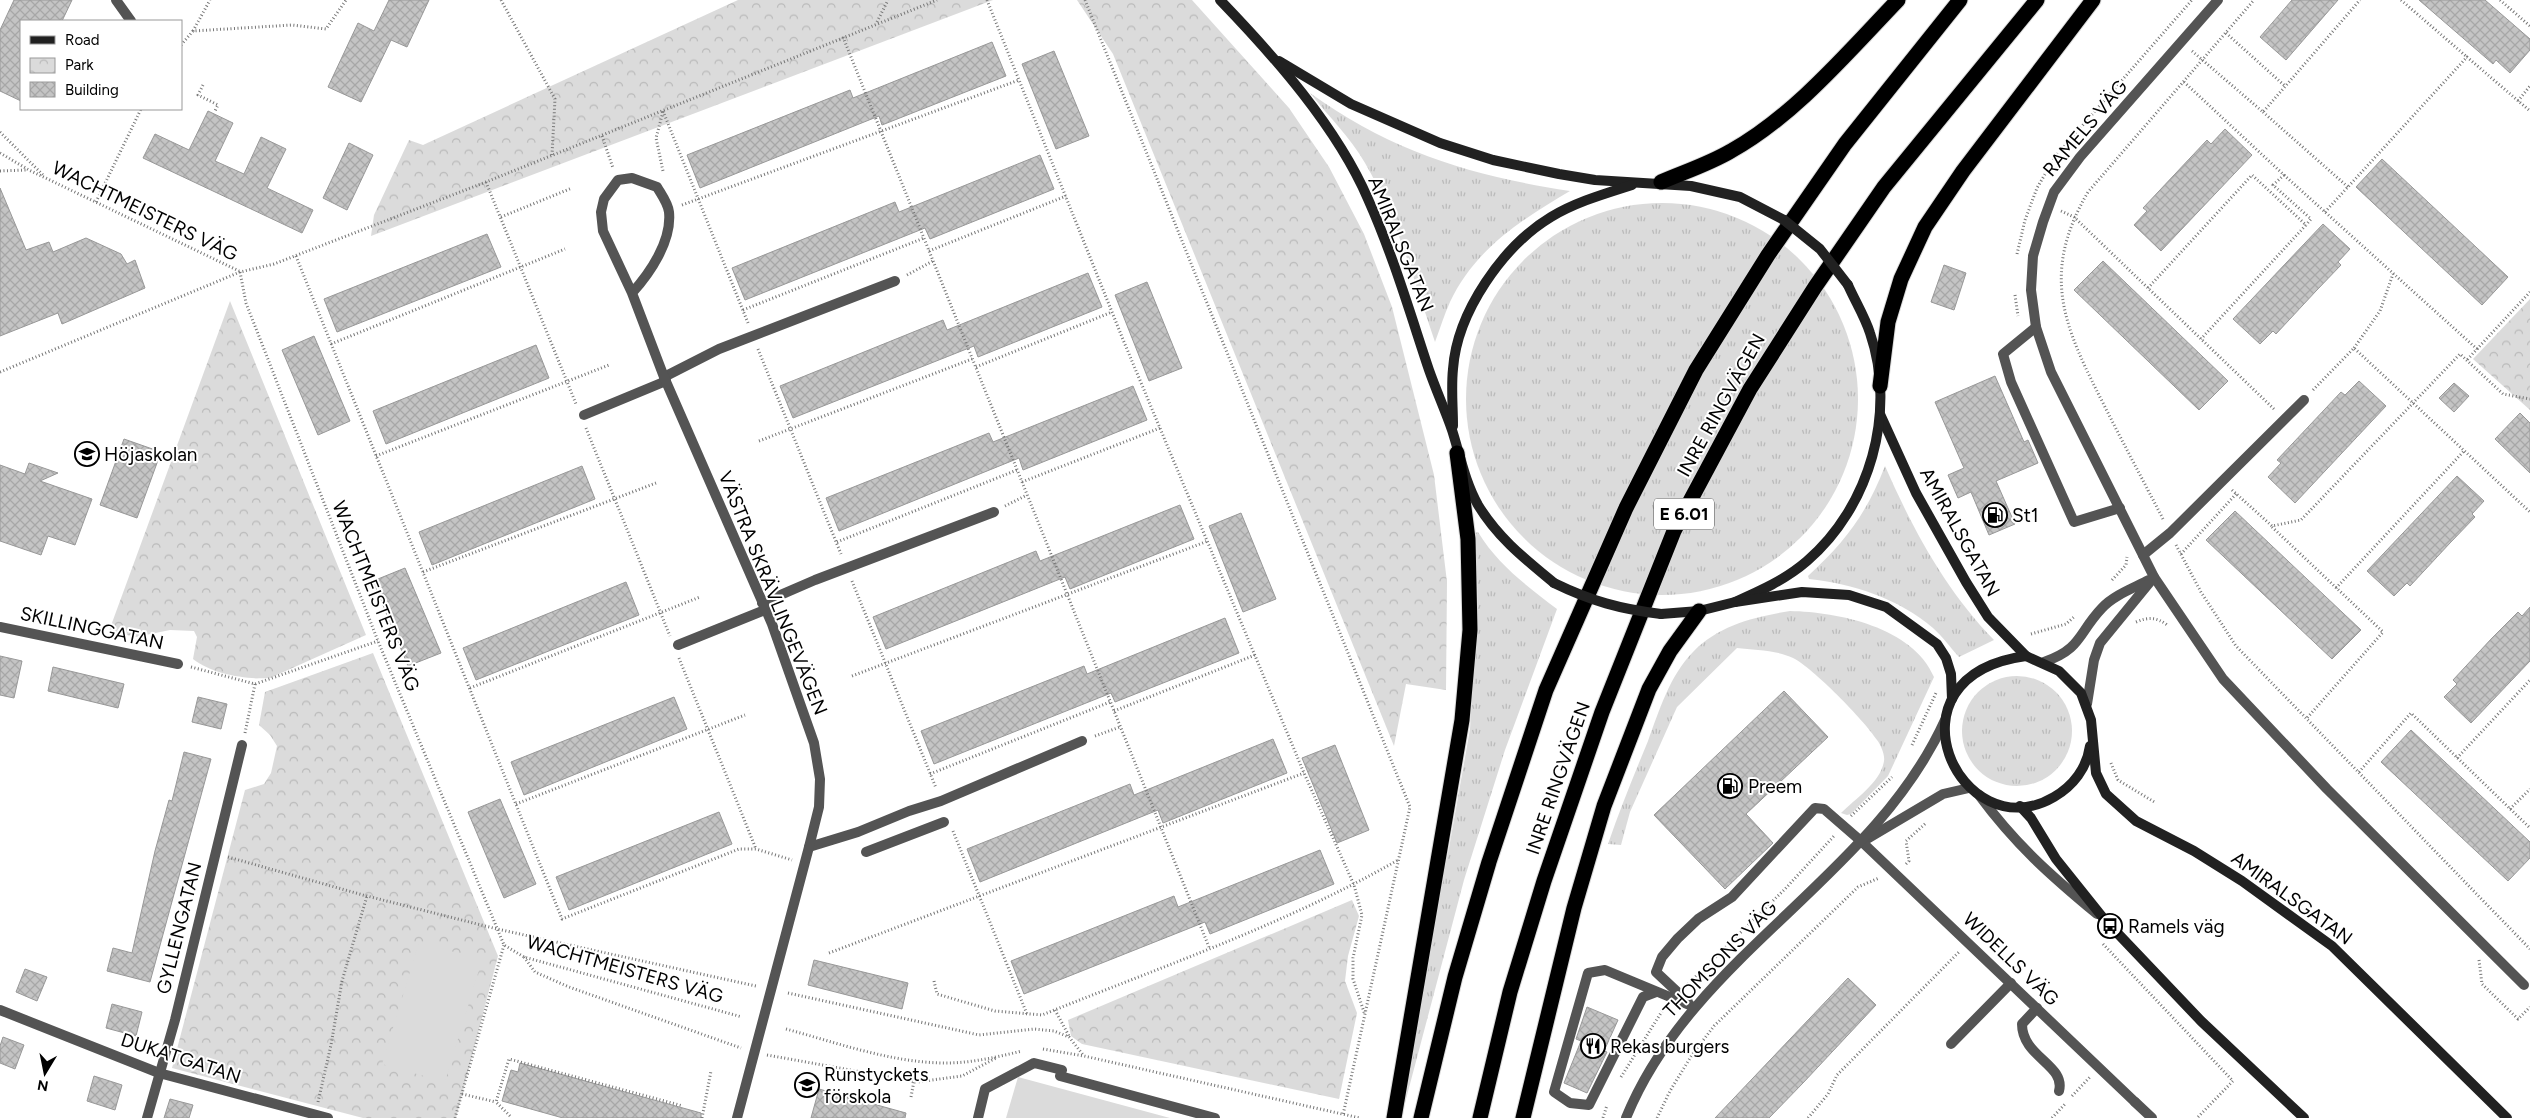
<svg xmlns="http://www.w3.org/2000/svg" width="2530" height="1118" font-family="Figtree,sans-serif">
<defs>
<pattern id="grass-tufts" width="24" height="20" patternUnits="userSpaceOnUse" patternTransform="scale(1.25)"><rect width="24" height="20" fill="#dbdbdb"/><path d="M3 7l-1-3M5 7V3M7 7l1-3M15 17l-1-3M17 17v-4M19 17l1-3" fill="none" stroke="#bababa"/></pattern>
<pattern id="park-crowns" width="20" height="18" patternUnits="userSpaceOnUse" patternTransform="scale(1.25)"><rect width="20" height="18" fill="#dbdbdb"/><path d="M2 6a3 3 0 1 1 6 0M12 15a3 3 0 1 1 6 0" fill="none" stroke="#bababa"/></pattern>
<pattern id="building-cross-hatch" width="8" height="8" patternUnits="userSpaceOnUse" patternTransform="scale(1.25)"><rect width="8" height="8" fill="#c4c4c4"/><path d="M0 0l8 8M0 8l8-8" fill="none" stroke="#a7a7a7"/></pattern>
</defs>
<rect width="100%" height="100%" fill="#fff"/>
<g fill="url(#grass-tufts)">
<path d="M1310,93C1392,152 1472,176 1570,191C1521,220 1475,249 1450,302C1444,315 1440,329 1435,342C1415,283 1396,216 1365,163C1350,137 1329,117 1310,93Z"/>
<circle cx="1662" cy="399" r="196"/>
<path d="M1885,466C1912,528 1946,591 1994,640L1959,657C1950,647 1942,636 1933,628C1898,598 1853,584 1809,579L1808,576C1845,542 1867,513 1885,466Z"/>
<path d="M1478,532C1498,565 1527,586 1557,609L1505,750L1464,880L1401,1118L1420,980L1449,848L1470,729L1478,600L1475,533Z"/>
<path d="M1790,611C1838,612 1913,627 1934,677L1888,776L1851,814L1847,815L1841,813C1855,799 1881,782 1884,761C1885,755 1881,745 1877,740C1864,720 1813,668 1793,658C1777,650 1754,650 1737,648L1677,707L1630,812L1621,845L1608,844C1620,809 1634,775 1648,741C1659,711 1670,675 1693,652C1719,625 1754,617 1790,611Z"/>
<circle cx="2017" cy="731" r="55"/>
</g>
<g fill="url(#park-crowns)">
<polygon points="738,0 993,0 371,236 374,215 409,140 423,145"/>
<polygon points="1077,0 1192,0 1289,108 1329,167 1364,234 1392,307 1434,475 1447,582 1446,690 1406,684 1394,746 1113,54"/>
<polygon points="2530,299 2530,410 2473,359"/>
<path d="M230,301L366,635L270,678C247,680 212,674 193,659L197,637L194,631L170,630L136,637L109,631Z"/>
<polygon points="373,653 498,956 456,1118 363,1118 172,1068 245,790 264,784 271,773 277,746 270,735 259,725 265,692"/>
<polygon points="1352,900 1359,916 1348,956 1345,981 1357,1013 1339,1099 1082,1044 1071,1036 1068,1020"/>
</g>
<g fill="#dbdbdb">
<polygon points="419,942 482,960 445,1082 382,1064"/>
<polygon points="1018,1077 1170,1118 1006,1118"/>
</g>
<g fill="url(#building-cross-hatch)" stroke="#989898">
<polygon points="14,0 72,0 62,21 21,21 21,101 0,91 0,30"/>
<polygon points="389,0 429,0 407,47 391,40 361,102 328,87 358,23 374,31"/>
<polygon points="2292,0 2338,0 2286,60 2260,37"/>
<polygon points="2419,0 2485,0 2530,39 2530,50 2510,73 2496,60 2493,64"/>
<polygon points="992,42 1006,76 882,125 879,116 700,188 687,155 850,90 853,98"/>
<polygon points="1054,51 1089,136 1056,149 1022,64"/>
<polygon points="208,111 233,123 215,161 244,174 261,137 286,149 267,188 313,210 302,233 143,158 155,134 189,150"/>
<polygon points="2225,129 2252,155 2161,251 2134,225 2147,211 2143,208 2207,140 2211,144"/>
<polygon points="349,143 373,155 347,210 323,198"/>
<polygon points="1040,155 1054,189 930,239 925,228 745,300 732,268 895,202 899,212"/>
<polygon points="2382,159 2508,277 2482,305 2356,187"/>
<polygon points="0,188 26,250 49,242 53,252 86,238 121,254 127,264 135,260 145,288 62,324 58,313 0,336"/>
<polygon points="2323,224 2350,249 2338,262 2341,265 2316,291 2276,334 2273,331 2260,344 2233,319"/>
<polygon points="487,234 501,267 337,332 324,299"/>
<polygon points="2103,261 2228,381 2199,410 2074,290"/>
<polygon points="1944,265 1966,273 1954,310 1931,302"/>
<polygon points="1088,273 1102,307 978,357 974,346 793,418 780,386 943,320 947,330"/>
<polygon points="1147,282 1182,368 1149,381 1115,295"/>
<polygon points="314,336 350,421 318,435 282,350"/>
<polygon points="536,345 549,378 386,444 373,411"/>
<polygon points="1995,376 2024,442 2028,440 2038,463 1996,481 2015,524 1989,535 1971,492 1958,498 1948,475 1964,468 1935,402"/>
<polygon points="2359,381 2386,406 2295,503 2268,477 2281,463 2277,460 2341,392 2345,395"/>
<polygon points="2454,383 2469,396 2454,412 2439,398"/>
<polygon points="1133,386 1147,420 1023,470 1019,458 839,531 826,498 989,433 993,442"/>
<polygon points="2520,413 2530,423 2530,473 2495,439"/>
<polygon points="124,439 161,452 137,518 100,505"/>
<polygon points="29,463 58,473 40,481 92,499 75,545 48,536 41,555 0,541 0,465 25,474"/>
<polygon points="582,466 595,499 432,565 419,532"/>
<polygon points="2457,476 2484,501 2472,514 2475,517 2450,543 2410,586 2407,583 2394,596 2367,571"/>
<polygon points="1180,505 1194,539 1070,589 1065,577 886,649 873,617 1036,551 1040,561"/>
<polygon points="2235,511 2361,630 2332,659 2206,540"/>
<polygon points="1241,513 1276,599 1243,612 1209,526"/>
<polygon points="405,568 441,653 408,666 373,581"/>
<polygon points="626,582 639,615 476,680 463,648"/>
<polygon points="2530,607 2530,661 2471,723 2444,697 2457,684 2453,680 2492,638 2518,612 2522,616"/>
<polygon points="1225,618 1239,653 1115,702 1111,693 934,764 921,731 1084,666 1087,674"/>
<polygon points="0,656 22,661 14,698 0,695"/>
<polygon points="53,667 124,684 118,708 48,691"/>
<polygon points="1784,691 1828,737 1746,814 1773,843 1725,889 1654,815"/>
<polygon points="198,697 227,704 221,729 192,722"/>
<polygon points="674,697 687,729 524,795 511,762"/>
<polygon points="2411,730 2530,842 2530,858 2508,881 2381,762"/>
<polygon points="1273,739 1287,773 1163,823 1158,810 980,882 967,849 1130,784 1134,795"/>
<polygon points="1335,745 1369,830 1337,843 1302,758"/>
<polygon points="184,752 211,759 150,982 107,971 113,948 132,953 155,851 169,800 172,801"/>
<polygon points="500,799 536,884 504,898 468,812"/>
<polygon points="719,812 732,844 569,910 556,877"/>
<polygon points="1320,850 1334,884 1210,934 1205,922 1024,994 1011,961 1174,896 1178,907"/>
<polygon points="814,960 908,983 902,1009 808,985"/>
<polygon points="25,969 47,977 37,1001 16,992"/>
<polygon points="1848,978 1876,1005 1803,1083 1769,1118 1715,1118"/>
<polygon points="112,1004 142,1012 136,1036 106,1028"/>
<polygon points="1587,1007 1618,1020 1604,1051 1607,1052 1587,1093 1564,1083 1581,1041 1576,1039"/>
<polygon points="3,1037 24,1045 15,1069 0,1063 0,1046"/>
<polygon points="520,1063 701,1113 701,1118 563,1118 502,1101 511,1070 518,1072"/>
<polygon points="94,1076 122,1085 115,1110 87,1101"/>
<polygon points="819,1089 906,1113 905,1118 811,1118"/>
<polygon points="170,1099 193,1105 189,1118 164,1118"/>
</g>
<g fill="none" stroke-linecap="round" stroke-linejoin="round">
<defs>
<g id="highway">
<path d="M1661,182C1684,172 1709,164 1731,151C1794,116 1848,52 1898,0"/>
<polyline points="1880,386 1888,322 1901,279 1925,227 1963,171 2093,0"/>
<polyline points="1394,1118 1462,720 1470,630 1468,539 1457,453"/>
<polyline points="1421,1118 1455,977 1489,862 1546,690 1626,508 1696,370 1768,255 1845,144 1960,0"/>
<polyline points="1480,1118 1510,992 1544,881 1602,712 1674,531 1750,389 1815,287 1884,187 2037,0"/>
<polyline points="1523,1118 1574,908 1604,806 1649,689 1670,651 1699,611"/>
</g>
</defs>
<use href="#highway" stroke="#dbdbdb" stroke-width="17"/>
<g stroke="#767676" stroke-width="3" stroke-dasharray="1 2.5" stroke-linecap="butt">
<polyline points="501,0 555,99 552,155"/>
<polyline points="987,0 1124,342 1304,773 1354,885 1362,915 1353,958 1353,979 1365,1015"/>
<polyline points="1085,0 1410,807 1343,1115"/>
<polyline points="2401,0 2467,57"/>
<polyline points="2500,0 2530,26"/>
<polyline points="877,22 888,0"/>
<polyline points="193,31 210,0"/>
<polyline points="2226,33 2285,86"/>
<polyline points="843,37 1209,947"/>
<polyline points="181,45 193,31 292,25 326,29 346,0"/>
<polyline points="2192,51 2263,112 2360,0"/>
<polyline points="2184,82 2284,175 2273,185 2311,219 2306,225"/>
<polyline points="203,85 198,95 218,105 215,111"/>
<polyline points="2518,101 2530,86"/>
<polyline points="663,111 748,323"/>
<polyline points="663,112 656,138 663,171"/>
<polyline points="2263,112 2348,187"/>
<polyline points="0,132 44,176"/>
<polyline points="602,136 613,168"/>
<polyline points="0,153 29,170 239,271"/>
<polyline points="0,171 27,170"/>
<polyline points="2284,175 2477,349 2467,360"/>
<polyline points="486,182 576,404"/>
<polyline points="96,202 141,109"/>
<polyline points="682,205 1019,80"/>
<polyline points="2061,211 2074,217 2275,410"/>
<polyline points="2325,212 2467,57 2530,111"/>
<polyline points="501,217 572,188"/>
<polyline points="929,251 1066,196"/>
<polyline points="2017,254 2025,220 2037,188 2055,157 2192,0"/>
<polyline points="296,256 562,919 739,849 756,849 792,860"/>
<polyline points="240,272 246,303 378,641 504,945 524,957 742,1017"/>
<polyline points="907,275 933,261"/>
<polyline points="2148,288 2252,175 2306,225 2201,339"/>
<polyline points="2015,295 2018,316"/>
<polyline points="743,310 924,238"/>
<polyline points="331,344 565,249"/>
<polyline points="2354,348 2380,311 2393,274"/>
<polyline points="758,349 841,554"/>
<polyline points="2477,349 2530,292"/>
<polyline points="976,367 1112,312"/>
<polyline points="0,372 240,272 274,264 486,182 937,0"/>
<polyline points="2313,390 2354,348 2530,512"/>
<polyline points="586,428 670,636"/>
<polyline points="759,441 972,359"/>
<polyline points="376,456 609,365"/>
<polyline points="1022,482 1160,428"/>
<polyline points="2232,490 2272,526 2301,520 2460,354 2503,394 2530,399"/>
<polyline points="1005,506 1027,495"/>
<path d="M2163,519C2144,482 2124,445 2105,407C2065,328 2039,276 2088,192L2254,0"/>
<polyline points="2272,527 2383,632 2307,718"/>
<polyline points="837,542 1017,470"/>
<polyline points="2176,545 2201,592 2236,646 2530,949"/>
<polyline points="2181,554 2236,494"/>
<polyline points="423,572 656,483"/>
<polyline points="2112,580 2126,565 2127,557"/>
<polyline points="852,581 936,788"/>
<polyline points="2336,588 2464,451"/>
<path d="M2136,622C2148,617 2157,617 2167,625"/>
<polyline points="2031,634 2066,624 2075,616"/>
<polyline points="679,658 756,849"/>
<polyline points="191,667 255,684 378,641"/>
<polyline points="852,676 1208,541"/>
<polyline points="470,688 700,597"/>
<polyline points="1114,711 1255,655"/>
<polyline points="245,733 255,684"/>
<polyline points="1095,736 1120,727"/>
<polyline points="1912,745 1936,693"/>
<polyline points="2457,758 2530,680"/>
<polyline points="2111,763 2118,780 2156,803"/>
<polyline points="2359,772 2411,713 2530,828"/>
<polyline points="930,774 1110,702"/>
<polyline points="516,804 745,715"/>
<polyline points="2510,809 2530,789"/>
<polyline points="1851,816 1892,777"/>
<polyline points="953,831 1027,1014"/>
<polyline points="228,857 363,895 497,929 756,986"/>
<polyline points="1906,864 1909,861 1906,841 1926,823"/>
<polyline points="2103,944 2233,1081 2197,1118"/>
<polyline points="829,953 1304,773"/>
<polyline points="524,957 535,972 569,987 741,1048"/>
<polyline points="2479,960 2482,984 2518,1019 2530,1007"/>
<path d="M934,981L937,994L995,1011L1042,1015C1161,967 1286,924 1398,860"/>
<polyline points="1688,984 1785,889 1834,836"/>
<polyline points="788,993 979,1035 1034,1029 1054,1031 1069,1037 1084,1056"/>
<polyline points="1055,1010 1069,1036"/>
<path d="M786,1029C838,1043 892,1063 946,1063C972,1063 997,1057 1022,1051"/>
<polyline points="1043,1049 1084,1056 1360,1118"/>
<polyline points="767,1055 917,1082 962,1076 996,1058"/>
<polyline points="1621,1077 1664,1008"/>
<polyline points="462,1094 496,1102"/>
<polyline points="2072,1096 2090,1077"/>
<polyline points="911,1097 914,1081"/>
<polyline points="318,1102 331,1045 342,981 367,896"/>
<polyline points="510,1116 496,1102 509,1059 683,1106"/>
<polyline points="455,1118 504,945"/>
<polyline points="702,1118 711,1071"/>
<polyline points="1603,1118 1607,1105"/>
<polyline points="1657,1118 1670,1091 1692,1055 1714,1026 1858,887 1879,878"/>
<polyline points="1808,1118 1828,1094 1837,1075 1959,952"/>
<polyline points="2052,1118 2065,1104"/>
</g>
<g stroke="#545454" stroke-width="10">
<polyline points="2036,327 2003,354 2011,382 2074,522 2120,508"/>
<polyline points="664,377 719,349 895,281"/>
<polyline points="584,415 666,381"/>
<polyline points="2143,555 2170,533 2304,400"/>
<polyline points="762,603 815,580 994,512"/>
<polyline points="678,645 765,610"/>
<path d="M1979,795C2016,845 2050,875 2097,914"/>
<polyline points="809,847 858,832 909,811 941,801 1082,741"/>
<polyline points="866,852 944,822"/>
<polyline points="1656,992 1643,997 1589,1105 1570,1103 1554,1092 1588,973 1605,970 1694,1007"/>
<polyline points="1688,1002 1656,972 1662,957 1678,938 1698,919 1732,897 1815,808 1824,809 1862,842"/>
<path d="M2037,1008L2022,1024C2022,1057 2066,1065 2059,1091"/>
<polyline points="1951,1044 2011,983"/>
<polyline points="2135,1102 2152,1118"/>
<polyline points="978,1118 985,1089 1034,1063 1062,1070 1060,1076 1215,1118"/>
</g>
<g stroke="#545454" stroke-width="10">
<polyline points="116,0 131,21"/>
<polyline points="2218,0 2080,157 2054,192 2043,222 2033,256 2031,290 2036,327 2051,372 2154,577 2223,679 2327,789 2524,985"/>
<path d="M632,293C650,273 672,241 669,212C668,203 661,194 657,187L632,178L618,180L604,199L601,212L603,231L632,293L664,377L772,624L814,743L820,779L819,807L809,847L737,1118"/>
<polyline points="0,627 178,664"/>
<path d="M2044,662C2082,649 2078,633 2102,608C2114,595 2134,588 2149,580"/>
<polyline points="2087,704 2094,660 2100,643 2154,577"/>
<polyline points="1867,839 1943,794 1969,788"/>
<polyline points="1862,842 2135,1102"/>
<polyline points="0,1010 159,1073 328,1118"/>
<polyline points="147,1118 175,1020 242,745"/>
<path d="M1626,1118C1692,955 1873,879 1945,720"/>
</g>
<g stroke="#212121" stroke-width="10">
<path d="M1220,0C1274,56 1337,127 1368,199C1393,255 1410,313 1429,370C1436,390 1445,410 1452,430C1460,455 1465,482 1478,505C1498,538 1525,559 1554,583"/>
<polyline points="1279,61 1351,104 1440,143 1493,160 1559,174 1595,180 1691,186 1740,197 1784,220"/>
<polyline points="1880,414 1916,493 1966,582 1988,617 2026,656 2059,671 2081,693 2091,720 2096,773 2106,794 2136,821 2194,851 2242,881 2332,946 2507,1118"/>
<path d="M1453,426C1453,407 1451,388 1453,369C1457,312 1503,246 1551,217C1576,202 1604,194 1632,185"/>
<path d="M1735,602C1760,591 1785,580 1807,561C1870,507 1897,412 1870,333C1865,317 1855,301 1848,285"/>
<polyline points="1661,614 1699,611 1735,602 1802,592 1849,595 1886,607 1937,644 1946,658 1951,674 1952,699"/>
<path d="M2026,656C1878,676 1960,852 2054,797C2073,786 2087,768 2090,746"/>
<polyline points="2020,806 2031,818 2056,859 2104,919 2201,1021 2304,1118"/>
</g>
<use href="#highway" stroke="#000" stroke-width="15"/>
<g stroke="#212121" stroke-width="10">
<polyline points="1784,220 1820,249 1848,285"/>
<path d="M1554,583C1591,601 1620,609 1661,614"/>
</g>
</g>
<defs>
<symbol id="school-ring" viewBox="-11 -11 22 22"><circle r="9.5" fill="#fff" stroke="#000" stroke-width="1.5"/><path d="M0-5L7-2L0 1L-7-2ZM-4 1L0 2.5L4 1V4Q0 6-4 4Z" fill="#000"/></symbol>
<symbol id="fuel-ring" viewBox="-11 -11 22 22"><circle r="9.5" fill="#fff" stroke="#000" stroke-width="1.5"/><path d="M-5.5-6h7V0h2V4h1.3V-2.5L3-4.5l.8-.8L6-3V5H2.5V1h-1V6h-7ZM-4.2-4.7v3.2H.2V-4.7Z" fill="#000"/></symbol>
<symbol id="bus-ring" viewBox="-11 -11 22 22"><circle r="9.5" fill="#fff" stroke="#000" stroke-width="1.5"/><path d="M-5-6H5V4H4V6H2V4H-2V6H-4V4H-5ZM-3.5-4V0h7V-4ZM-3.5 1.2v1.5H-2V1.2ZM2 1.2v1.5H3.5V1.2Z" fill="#000"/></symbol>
<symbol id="restaurant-ring" viewBox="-11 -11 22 22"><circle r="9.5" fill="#fff" stroke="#000" stroke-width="1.5"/><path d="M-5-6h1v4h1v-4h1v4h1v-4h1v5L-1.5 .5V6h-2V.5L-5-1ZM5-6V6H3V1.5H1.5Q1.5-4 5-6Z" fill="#000"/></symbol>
</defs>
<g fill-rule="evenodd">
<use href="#school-ring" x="73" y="440" width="28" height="28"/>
<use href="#fuel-ring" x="1981" y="501" width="28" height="28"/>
<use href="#fuel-ring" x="1716" y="772" width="28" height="28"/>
<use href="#bus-ring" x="2096" y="912" width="28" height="28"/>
<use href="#restaurant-ring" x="1579" y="1032" width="28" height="28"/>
<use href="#school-ring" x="793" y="1071" width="28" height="28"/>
</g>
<g text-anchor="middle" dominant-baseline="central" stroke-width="4" stroke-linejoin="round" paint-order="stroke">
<rect fill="#fff" stroke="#4c4c4c" stroke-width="1" x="1654" y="498.5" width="60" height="31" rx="4"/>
<g font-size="18" font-weight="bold" fill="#000">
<text x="1684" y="514">E 6.01</text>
</g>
<g font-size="19" fill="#000" stroke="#fff">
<text transform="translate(2085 128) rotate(-50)">RAMELS VÄG</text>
<text transform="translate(145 211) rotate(26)">WACHTMEISTERS VÄG</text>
<text transform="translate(1401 244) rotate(68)">AMIRALSGATAN</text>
<text transform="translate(1721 405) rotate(-61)">INRE RINGVÄGEN</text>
<text transform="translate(1960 532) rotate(61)">AMIRALSGATAN</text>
<text transform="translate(773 593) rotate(68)">VÄSTRA SKRÄVLINGEVÄGEN</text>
<text transform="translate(376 596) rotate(68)">WACHTMEISTERS VÄG</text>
<text transform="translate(92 628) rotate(12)">SKILLINGGATAN</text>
<text transform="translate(1558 778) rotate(-71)">INRE RINGVÄGEN</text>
<text transform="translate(2292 898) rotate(36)">AMIRALSGATAN</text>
<text transform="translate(179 928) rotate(-76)">GYLLENGATAN</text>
<text transform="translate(1720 959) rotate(-46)">THOMSONS VÄG</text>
<text transform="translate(2011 959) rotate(44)">WIDELLS VÄG</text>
<text transform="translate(625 969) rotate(16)">WACHTMEISTERS VÄG</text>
<text transform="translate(181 1058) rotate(18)">DUKATGATAN</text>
</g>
<g font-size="19" fill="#000" stroke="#fff" text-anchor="start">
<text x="104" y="454">Höjaskolan</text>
<text x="2012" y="515">St1</text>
<text x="1748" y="786">Preem</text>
<text x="2128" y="926">Ramels väg</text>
<text x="1610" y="1046">Rekas burgers</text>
<text x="824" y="1074">Runstyckets<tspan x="824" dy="22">förskola</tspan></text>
</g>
</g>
<rect x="20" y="20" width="162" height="90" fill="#ffffff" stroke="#999999"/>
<rect x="30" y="36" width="25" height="8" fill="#212121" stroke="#999999"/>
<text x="65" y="45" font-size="15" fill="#000000">Road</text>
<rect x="30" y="58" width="25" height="15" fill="url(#park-crowns)" stroke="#999999"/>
<text x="65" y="70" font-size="15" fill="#000000">Park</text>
<rect x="30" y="82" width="25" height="15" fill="url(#building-cross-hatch)" stroke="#999999"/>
<text x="65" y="95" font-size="15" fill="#000000">Building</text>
<g transform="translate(45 1073) rotate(190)" stroke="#ffffff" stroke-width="4" paint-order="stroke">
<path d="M0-4L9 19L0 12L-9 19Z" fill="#000000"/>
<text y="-8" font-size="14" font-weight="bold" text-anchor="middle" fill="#000000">N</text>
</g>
</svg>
